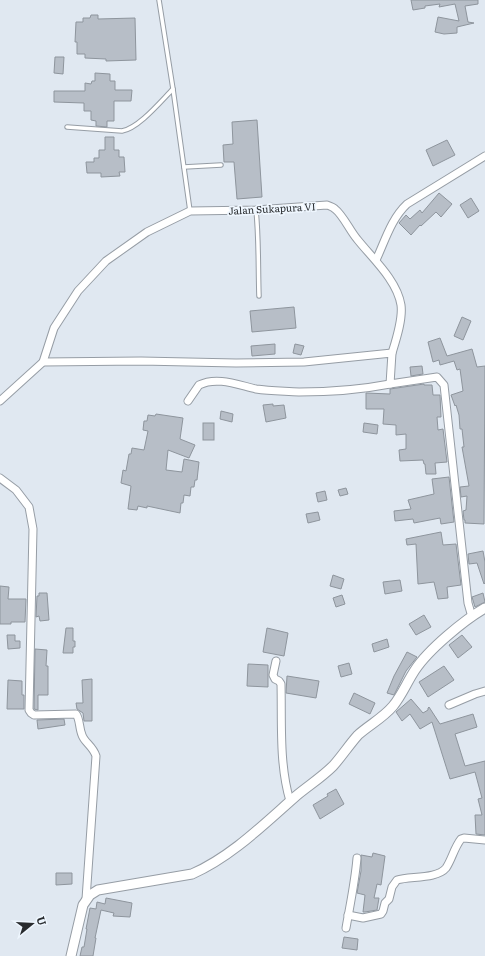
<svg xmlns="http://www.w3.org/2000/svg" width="485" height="956" font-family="Literata,serif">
<rect width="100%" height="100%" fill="#e0e8f1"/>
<g fill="#b7bec7" stroke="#8e959d">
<polygon points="411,0 478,0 478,4 465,6 468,22 474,23 457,27 457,33 444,34 435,32 438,17 459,21 455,4 439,7 440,4 425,6 425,8 413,10"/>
<polygon points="91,15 98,15 98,19 135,18 136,60 106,61 106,59 85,58 85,54 77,54 77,42 75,42 76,22 83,22 83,18 90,18"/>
<polygon points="55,57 64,57 63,74 54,73"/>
<polygon points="95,73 110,74 110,81 115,81 115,90 132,90 131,101 114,101 114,121 107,121 107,127 96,126 96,121 91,120 91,111 84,111 84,103 54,102 54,91 85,91 85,83 91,84 92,81 95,81"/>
<polygon points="257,120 262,197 237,199 234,162 224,162 223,145 233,144 232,122"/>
<polygon points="105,137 114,137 114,150 119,150 119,157 124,157 125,172 119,172 120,176 101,177 101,173 87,173 86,162 94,162 94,158 99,158 99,150 105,150"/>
<polygon points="447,140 455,155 433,166 426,150"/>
<polygon points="439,193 452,204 441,217 436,212 421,226 420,225 411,235 399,223 406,215 410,219 420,210 422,213"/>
<polygon points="471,198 479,211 468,218 460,205"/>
<polygon points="294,307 296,328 252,332 250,311"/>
<polygon points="462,317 471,321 463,340 454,336"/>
<polygon points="440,338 447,356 472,349 477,367 485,366 484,524 465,523 465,520 464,520 463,511 466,510 467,496 461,497 460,487 469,486 462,447 464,447 462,429 460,429 459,415 456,405 455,406 451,395 463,391 460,369 457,370 454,361 440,365 439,360 433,362 428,342"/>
<polygon points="275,344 275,354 252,356 251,346"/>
<polygon points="295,344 304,346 301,355 293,353"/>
<polygon points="422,366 423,374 411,376 410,367"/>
<polygon points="424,384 424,385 432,385 433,395 440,395 441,417 437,417 438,430 443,429 447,462 435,463 436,474 426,474 425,464 424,464 423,460 400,461 399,450 406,449 406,434 396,435 396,425 383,424 384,409 366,409 366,393 390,394 390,389"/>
<polygon points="273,404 273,406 284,405 286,418 266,422 263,405"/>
<polygon points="221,411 233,414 232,422 220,419"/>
<polygon points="156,414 183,418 180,439 195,445 189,458 168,450 166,470 182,472 184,459 199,462 197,480 195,480 194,487 191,487 190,496 184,495 183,503 181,503 180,513 147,506 147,508 138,506 137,510 128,509 131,486 121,483 123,470 126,471 129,454 131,454 132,448 144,450 148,431 143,430 144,421 147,421 148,415 155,416"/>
<rect x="203" y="423" width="11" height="17"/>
<polygon points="364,423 378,425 377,434 363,432"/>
<polygon points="449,477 454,522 441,524 440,518 414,523 413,519 395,521 394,511 411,509 408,500 434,494 432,479"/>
<polygon points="346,488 348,494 340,496 338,490"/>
<polygon points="325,491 327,500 318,502 316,493"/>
<polygon points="318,512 320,520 308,523 306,514"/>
<polygon points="441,532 443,545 456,544 461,585 447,587 448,598 438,599 434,582 418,584 416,544 407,545 406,539"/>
<polygon points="483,551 485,562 485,583 484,584 477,563 469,564 468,554"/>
<polygon points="333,575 344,579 341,589 330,586"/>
<polygon points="400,580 402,591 385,594 383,582"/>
<polygon points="0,586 9,587 8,599 26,599 25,622 11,622 11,624 0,624"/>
<polygon points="39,593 47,593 49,620 40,621 39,616 36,617 37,596 39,596"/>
<polygon points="483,593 485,602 475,607 472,597"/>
<polygon points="342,595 345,604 336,607 333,598"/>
<polygon points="424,615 431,627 416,635 409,624"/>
<polygon points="66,628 73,628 73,641 75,641 75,647 73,647 73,653 63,653"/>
<polygon points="267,628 288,633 284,656 263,652"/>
<polygon points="7,635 15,635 15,641 20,641 20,648 8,649"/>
<polygon points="462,635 472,647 458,658 449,645"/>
<polygon points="387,639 389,647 374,652 372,644"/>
<polygon points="35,649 47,650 46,666 48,666 48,695 38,695 38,710 34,709"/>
<polygon points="407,652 417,657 406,671 394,695 387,693 394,676"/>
<polygon points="349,663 352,674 341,677 338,666"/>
<polygon points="248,664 268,665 268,687 247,686"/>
<polygon points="444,666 454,680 428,697 419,682"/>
<polygon points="287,676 319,681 316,698 286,693"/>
<polygon points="92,679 92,721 84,721 83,713 77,709 76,703 83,703 82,680"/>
<polygon points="8,680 22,681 22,695 24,695 24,709 7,709"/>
<polygon points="354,693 375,703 370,714 349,704"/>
<polygon points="411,699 423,713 428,710 428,708 429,707 440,724 473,714 477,727 455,734 465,766 485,761 485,835 476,834 475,815 482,815 478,799 482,798 475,772 450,779 432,722 420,729 410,714 402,721 396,712"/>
<polygon points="64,719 65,725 38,729 37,720"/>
<polygon points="336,789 344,804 320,819 313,805 328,796 327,794"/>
<polygon points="373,853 385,856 381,885 377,884 374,898 379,898 377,910 365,912 363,912 365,895 357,893 361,871 361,855 372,857"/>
<polygon points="56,873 72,873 72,884 56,885"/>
<polygon points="106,898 132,903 130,917 113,916 114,913 101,910 95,938 96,938 93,956 80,956 82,947 84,947 87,929 86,929 90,908 96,909 97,902 105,904"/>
<polygon points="344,937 358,939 357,950 342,948"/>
</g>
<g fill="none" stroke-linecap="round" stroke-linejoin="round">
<defs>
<g id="service">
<polyline points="159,0 173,89 190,211"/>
<path d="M67,127L122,131C139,128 161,101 173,89"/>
<polyline points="184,167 221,165"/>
<path d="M256,210C259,239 258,268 259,296"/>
</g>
<g id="minor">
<path d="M376,260C385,241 391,219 407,204L485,156"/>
<path d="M43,362L54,328L78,291L106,261L147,232L190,211L256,210L327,205C330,206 333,207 335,209C343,215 350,231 357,239C372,258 397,280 401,305C403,319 396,340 392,353"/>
<polyline points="0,401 43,362 141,361 236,363 304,362 392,353 390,384 437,377 444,385 468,603 472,617"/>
<path d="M188,401L199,385C217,376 238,385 256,389C270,391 285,391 299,392C330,392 359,390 390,384"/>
<path d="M0,478L16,490L29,507L33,529L29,710L31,713L34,715L76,714C80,719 79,728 82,735C84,742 93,746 96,756L86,899"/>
<path d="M276,661L273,675L275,679L279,681L281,684C282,723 279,764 290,801"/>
<polyline points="449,705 475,694 485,691"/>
<path d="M348,915L363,918L381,914L383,911L385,903L389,899L392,887L397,880C410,876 437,879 446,868C452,859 454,848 461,839L464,838L485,840"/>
<path d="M346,928C350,905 355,882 357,858"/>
</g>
<path id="tertiary" d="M71,956L83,905L90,895L98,890L192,874C231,857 264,824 296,796C308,786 322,777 333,766C342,756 349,745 358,735C369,725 383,718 393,706C402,695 407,682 415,670C428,650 464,620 485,608"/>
</defs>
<use href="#service" stroke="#969da5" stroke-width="5.5"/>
<use href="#minor" stroke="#969da5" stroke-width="9"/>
<use href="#tertiary" stroke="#969da5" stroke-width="11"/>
<use href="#service" stroke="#fff" stroke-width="3.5"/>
<use href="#minor" stroke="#fff" stroke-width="7"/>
<use href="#tertiary" stroke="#fff" stroke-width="9"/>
</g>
<g text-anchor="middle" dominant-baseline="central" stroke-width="3.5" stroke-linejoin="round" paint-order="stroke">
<g font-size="10" fill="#282b2e" stroke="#eef6fe">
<text transform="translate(272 208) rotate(-3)">Jalan Sukapura VI</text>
</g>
</g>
<g transform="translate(32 924) rotate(72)" stroke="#eef6fe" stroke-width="3" paint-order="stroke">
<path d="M0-3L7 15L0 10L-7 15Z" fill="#282b2e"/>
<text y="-6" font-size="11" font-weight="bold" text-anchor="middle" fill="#282b2e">U</text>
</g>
</svg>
